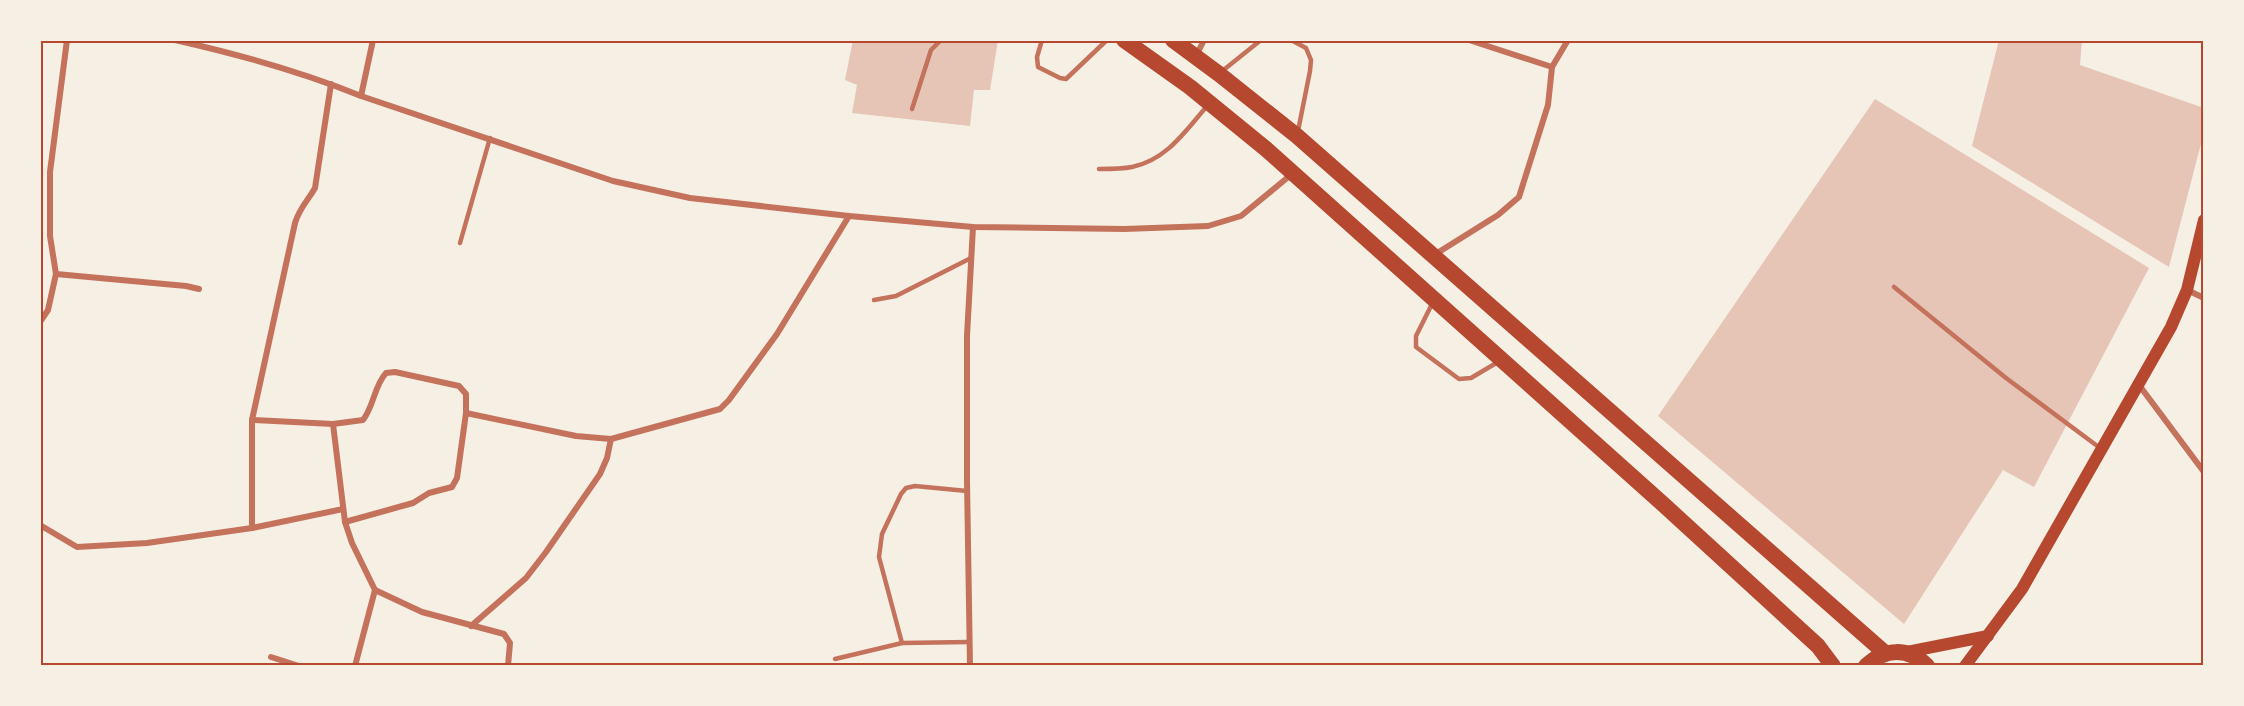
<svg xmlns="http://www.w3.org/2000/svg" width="2244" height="706" font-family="'Roboto Serif',serif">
<rect width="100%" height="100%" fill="#f6efe4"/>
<g fill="#e6c5b7">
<polygon points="853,40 998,40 990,90 974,90 970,126 852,113 857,85 845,80"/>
<polygon points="1999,40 2082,40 2080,65 2204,108 2204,132 2169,267 1972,146"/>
<polygon points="1875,99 2149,268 2034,487 2003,470 1904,624 1658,416"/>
</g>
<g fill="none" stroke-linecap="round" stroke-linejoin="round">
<g stroke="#c5725c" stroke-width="4.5">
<polyline points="1042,40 1037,57 1038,67 1060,78 1066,79 1107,40"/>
<polyline points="1291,40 1306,48 1311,60 1310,71 1298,131"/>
<polyline points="1221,72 1261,40"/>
<polyline points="912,109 931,50 941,40"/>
<path d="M1099,169C1110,169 1122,169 1132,167C1167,160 1186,130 1208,105"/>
<polyline points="460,243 490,138"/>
<polyline points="1894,287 2006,378 2100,448"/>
<polyline points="874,300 896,296 971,258"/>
<polyline points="1433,302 1416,336 1416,347 1459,379 1471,378 1498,362"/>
<polyline points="902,643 879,557 882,534 901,494 906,488 915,486 967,491"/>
<polyline points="835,659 902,643 969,642"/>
</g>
<g stroke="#c5725c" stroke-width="6">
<path d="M175,40C237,54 302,72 361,96L613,181L690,198L849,216L973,227L1124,229L1208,226L1241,216L1293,173"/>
<polyline points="1469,40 1552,67"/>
<polyline points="1196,56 1204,40"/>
<polyline points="361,96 373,40"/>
<polyline points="1434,255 1498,215 1519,197 1548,105 1552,67 1568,40"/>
<polyline points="56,274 186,286 199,289"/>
<polyline points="2187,290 2204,298"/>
<polyline points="40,322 48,310 56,274 50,236 50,172 67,40"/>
<polyline points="2139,385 2204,472"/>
<polyline points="466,413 576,436 611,439 720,409 729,400 777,334 849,216"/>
<path d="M252,420L333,424L363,420C374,406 374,386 386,373L395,372L459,386L466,394V413L457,478L452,487L429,493L413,503L345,522"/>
<polyline points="333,424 345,522 352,543 375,590 422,612 504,634 510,643 508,666"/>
<polyline points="40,525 77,547 147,543 252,528 343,509"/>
<path d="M252,528V420L295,223C300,207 307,202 315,188L331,84"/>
<polyline points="471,626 526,578 546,552 600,474 607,458 611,439"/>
<polyline points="271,657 299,666"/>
<polyline points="355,666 375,590"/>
<polyline points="970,666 967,481 967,336 973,227"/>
</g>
<g stroke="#b5482f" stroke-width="12">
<polyline points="1907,652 1988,636"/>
<polyline points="1965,666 2022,589 2171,327 2187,290 2204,220"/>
</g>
<g stroke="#b5482f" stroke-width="16">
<polyline points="1124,40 1190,87 1266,149 1664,505 1818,646 1833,666"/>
<polyline points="1173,40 1219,74 1297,136 1885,653"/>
<path d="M1866,666C1885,648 1908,647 1927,666"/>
</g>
</g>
<rect width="2244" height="706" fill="none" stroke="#f6efe4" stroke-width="84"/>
<rect x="42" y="42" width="2160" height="622" fill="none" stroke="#b5482f" stroke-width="2"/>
</svg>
